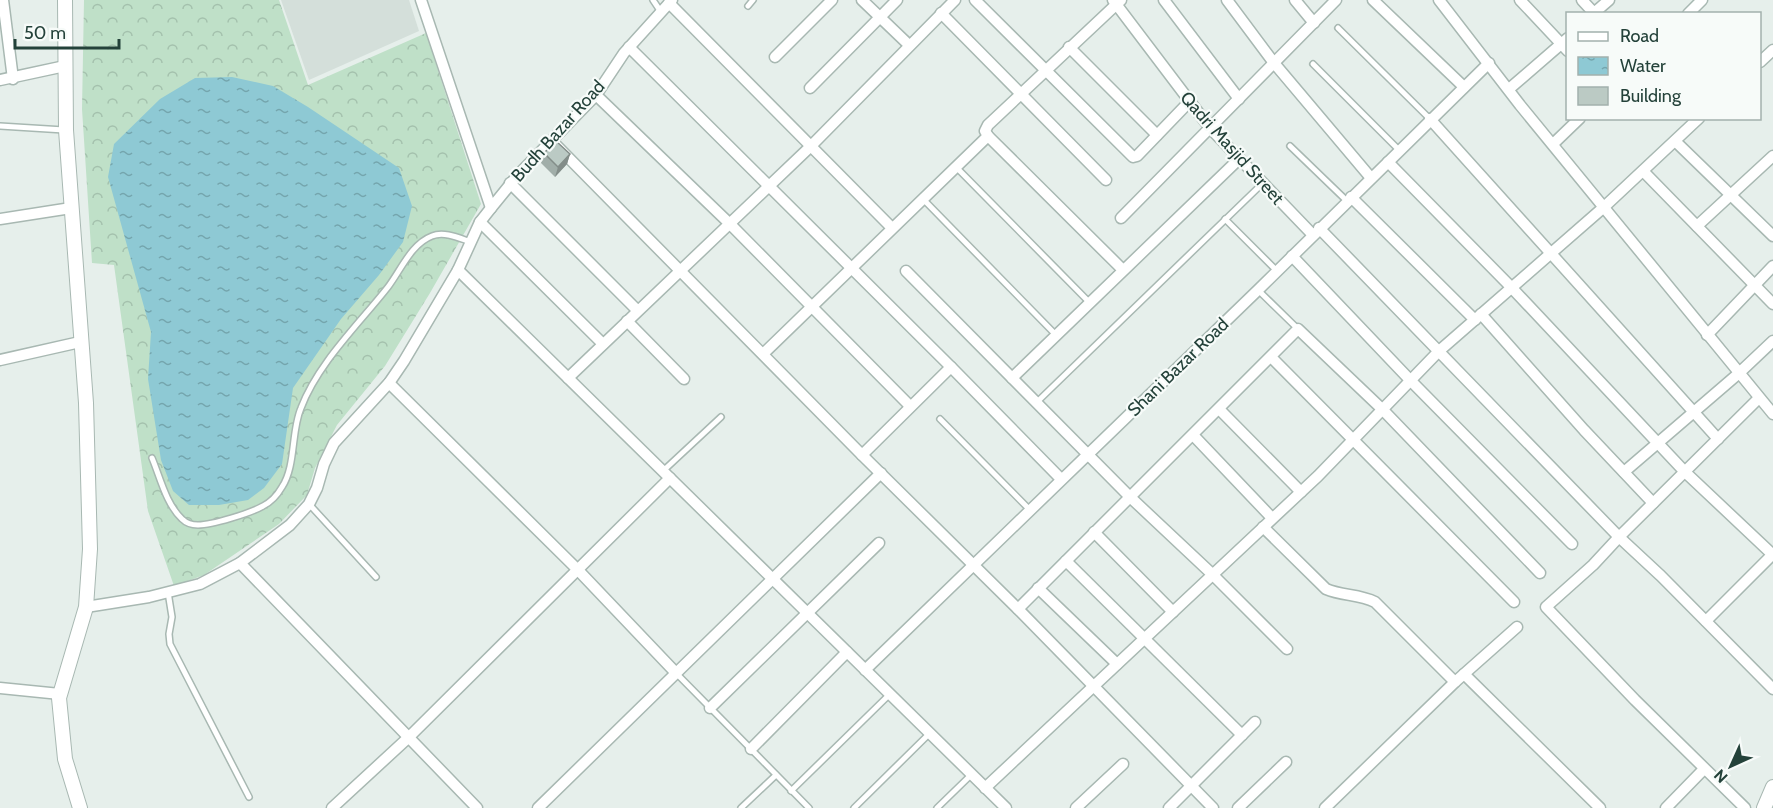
<svg xmlns="http://www.w3.org/2000/svg" width="1773" height="808" font-family="Cabin,sans-serif">
<defs>
<pattern id="forest-crowns" width="20" height="18" patternUnits="userSpaceOnUse" patternTransform="scale(1.5)"><rect width="20" height="18" fill="#bfe0c8"/><path d="M2 6a3 3 0 1 1 6 0M12 15a3 3 0 1 1 6 0" fill="none" stroke="#a4c1ad"/></pattern>
<pattern id="water-ripples" width="26" height="14" patternUnits="userSpaceOnUse" patternTransform="scale(1.5)"><rect width="26" height="14" fill="#8ec9d4"/><path d="M2 4q2-2 4 0t4 0M15 11q2-2 4 0t4 0" fill="none" stroke="#74a5ad"/></pattern>
</defs>
<rect width="100%" height="100%" fill="#e6efeb"/>
<polygon fill="#d4dfda" points="281,0 409,0 419,31 309,80"/>
<polygon fill="url(#forest-crowns)" points="84,0 279,0 308,85 426,33 481,204 430,293 385,366 337,425 315,468 307,495 279,524 204,575 174,586 148,511 114,265 92,263 82,109"/>
<polygon fill="url(#water-ripples)" points="232,77 273,86 308,107 399,168 412,206 403,242 379,275 341,319 293,388 282,464 264,488 248,500 219,505 189,505 173,491 161,460 148,379 151,332 108,177 114,144 160,99 195,78"/>
<g fill="none" stroke-linecap="round" stroke-linejoin="round">
<defs>
<g id="service">
<polyline points="653,0 661,12"/>
<polyline points="748,6 753,0"/>
<polyline points="1338,28 1430,119"/>
<polyline points="1313,64 1399,150"/>
<polyline points="0,126 64,130"/>
<polyline points="1290,146 1347,201"/>
<polyline points="956,167 1090,303"/>
<polyline points="923,199 1056,335"/>
<polyline points="1225,219 1277,271"/>
<polyline points="1258,290 1298,329"/>
<polyline points="1036,403 1263,183"/>
<polyline points="940,419 1030,510"/>
<path d="M152,458C160,477 166,504 182,519C186,523 192,525 198,525C212,525 251,513 263,506C271,502 278,494 282,487C296,466 291,431 301,408C318,363 359,324 388,287C401,270 411,244 432,236C444,231 459,238 471,242"/>
<polyline points="663,471 721,417"/>
<polyline points="309,504 376,577"/>
<polyline points="168,592 172,617 169,634 170,644 249,797"/>
<polyline points="676,673 809,808"/>
<polyline points="791,791 890,694"/>
<polyline points="741,808 776,775"/>
<polyline points="854,808 930,733"/>
<polyline points="937,808 972,774"/>
</g>
<g id="minor">
<polyline points="3,0 13,79"/>
<polyline points="421,0 491,208"/>
<polyline points="862,0 909,45"/>
<polyline points="975,0 1133,157 1137,156 1189,102"/>
<polyline points="1113,0 1210,128 1313,235"/>
<polyline points="1121,0 988,125 985,131 988,136 1123,270"/>
<polyline points="1164,0 1239,99"/>
<polyline points="1227,0 1274,63 1371,178"/>
<polyline points="1295,0 1314,23"/>
<polyline points="1373,0 1464,87"/>
<polyline points="1439,0 1520,105 1773,414"/>
<polyline points="1520,0 1568,51"/>
<polyline points="1582,0 1594,13 1609,0"/>
<polyline points="669,3 892,228"/>
<polyline points="941,13 1106,180"/>
<polyline points="1688,14 1702,0"/>
<polyline points="629,47 951,367"/>
<polyline points="1069,47 1157,135"/>
<polyline points="775,57 832,0"/>
<polyline points="1760,62 1773,50"/>
<polyline points="0,80 65,66"/>
<polyline points="810,88 897,0"/>
<polyline points="1509,89 1568,38"/>
<polyline points="596,95 730,224 910,406"/>
<polyline points="1430,119 1718,439"/>
<polyline points="552,141 862,455 1018,609 1213,808"/>
<polyline points="1675,141 1773,236"/>
<polyline points="1553,144 1580,118"/>
<polyline points="1388,162 1511,287 1685,472 1772,554"/>
<polyline points="1643,171 1773,304"/>
<polyline points="510,183 637,310"/>
<polyline points="1351,197 1475,320"/>
<polyline points="1121,218 1336,0"/>
<polyline points="0,219 71,208"/>
<polyline points="480,222 603,344"/>
<polyline points="1697,226 1773,156"/>
<polyline points="1319,228 1619,537 1661,576 1773,689"/>
<polyline points="1292,256 1411,381 1572,544"/>
<polyline points="458,270 1006,808"/>
<polyline points="906,271 1130,497 1212,574 1287,649"/>
<polyline points="1481,314 1584,430 1653,503"/>
<polyline points="627,321 684,379"/>
<polyline points="1707,335 1773,266"/>
<polyline points="763,354 988,136"/>
<polyline points="1271,357 1514,602"/>
<polyline points="0,360 80,342"/>
<polyline points="568,378 811,146 955,0"/>
<polyline points="1012,378 1239,159"/>
<polyline points="389,383 577,569 676,673"/>
<polyline points="1219,409 1301,492"/>
<polyline points="1193,435 1272,518"/>
<polyline points="862,455 951,367 1061,479"/>
<polyline points="1624,472 1738,374 1773,341"/>
<path d="M1263,527L1326,589C1342,596 1359,594 1375,602L1455,682"/>
<polyline points="1094,532 1173,612"/>
<polyline points="1066,561 1242,735"/>
<polyline points="240,563 477,808"/>
<polyline points="1038,588 1117,664"/>
<polyline points="86,607 149,597 200,584 240,563 290,525 309,504 317,488 324,464 334,443 389,383 404,361 458,270 480,222 491,208 517,176 596,95 624,53 672,0"/>
<polyline points="1018,609 1298,329 1383,410 1540,573"/>
<polyline points="1706,621 1773,554"/>
<polyline points="865,670 1258,290 1489,63"/>
<polyline points="1464,674 1600,808"/>
<polyline points="0,688 60,694"/>
<polyline points="710,708 879,543"/>
<polyline points="751,749 847,652"/>
<polyline points="985,788 1318,476 1439,351 1604,207 1699,118"/>
<polyline points="332,808 409,737 670,478"/>
<polyline points="538,808 881,473"/>
<polyline points="1076,808 1123,764"/>
<polyline points="1169,808 1255,722"/>
<polyline points="1238,808 1286,762"/>
<polyline points="1325,808 1455,682 1517,627"/>
<polyline points="1666,808 1704,769"/>
<polyline points="1745,808 1635,700 1546,607 1593,565 1619,537 1759,398"/>
</g>
<g id="tertiary">
<polyline points="65,0 66,130 86,403 90,549 86,607 59,698 65,759 80,808"/>
<polyline points="1764,808 1773,787"/>
</g>
</defs>
<use href="#service" stroke="#a8b8b2" stroke-width="8"/>
<use href="#minor" stroke="#a8b8b2" stroke-width="13"/>
<use href="#tertiary" stroke="#a8b8b2" stroke-width="16"/>
<use href="#service" stroke="#fff" stroke-width="5"/>
<use href="#minor" stroke="#fff" stroke-width="10"/>
<use href="#tertiary" stroke="#fff" stroke-width="14"/>
</g>
<polygon fill="#a1aea9" points="544,153 570,154 567,164 555,177 541,163"/>
<polygon fill="#838d89" points="570,154 567,164 555,177 558,167"/>
<polygon fill="#bbcac4" stroke="#838d89" stroke-width="1.5" points="556,141 570,154 558,167 544,153"/>
<g text-anchor="middle" dominant-baseline="central" stroke-width="4.5" stroke-linejoin="round" paint-order="stroke">
<g font-size="18" fill="#24423a" stroke="#f7fbf9">
<text transform="translate(558 131) rotate(-48)">Budh Bazar Road</text>
<text transform="translate(1232 148) rotate(48)">Qadri Masjid Street</text>
<text transform="translate(1178 367) rotate(-44)">Shani Bazar Road</text>
</g>
</g>
<rect x="1566" y="12" width="195" height="108" fill="#f7fbf9" stroke="#a3b1ad" stroke-width="1.5"/>
<rect x="1578" y="32" width="30" height="9" fill="#ffffff" stroke="#a3b1ad" stroke-width="1.5"/>
<text x="1620" y="42" font-size="18" fill="#24423a">Road</text>
<rect x="1578" y="57" width="30" height="18" fill="url(#water-ripples)" stroke="#a3b1ad" stroke-width="1.5"/>
<text x="1620" y="72" font-size="18" fill="#24423a">Water</text>
<rect x="1578" y="87" width="30" height="18" fill="#bbcac4" stroke="#a3b1ad" stroke-width="1.5"/>
<text x="1620" y="102" font-size="18" fill="#24423a">Building</text>
<g transform="translate(1731 766) rotate(225)" stroke="#f7fbf9" stroke-width="4.5" paint-order="stroke">
<path d="M0-4.5L10 22L0 15L-10 22Z" fill="#24423a"/>
<text y="-9" font-size="16" font-weight="bold" text-anchor="middle" fill="#24423a">N</text>
</g>
<path d="M15 39v9h104v-9" fill="none" stroke="#24423a" stroke-width="3"/>
<text x="24" y="39" font-size="18" fill="#24423a" stroke="#f7fbf9" stroke-width="4.5" paint-order="stroke">50 m</text>
</svg>
